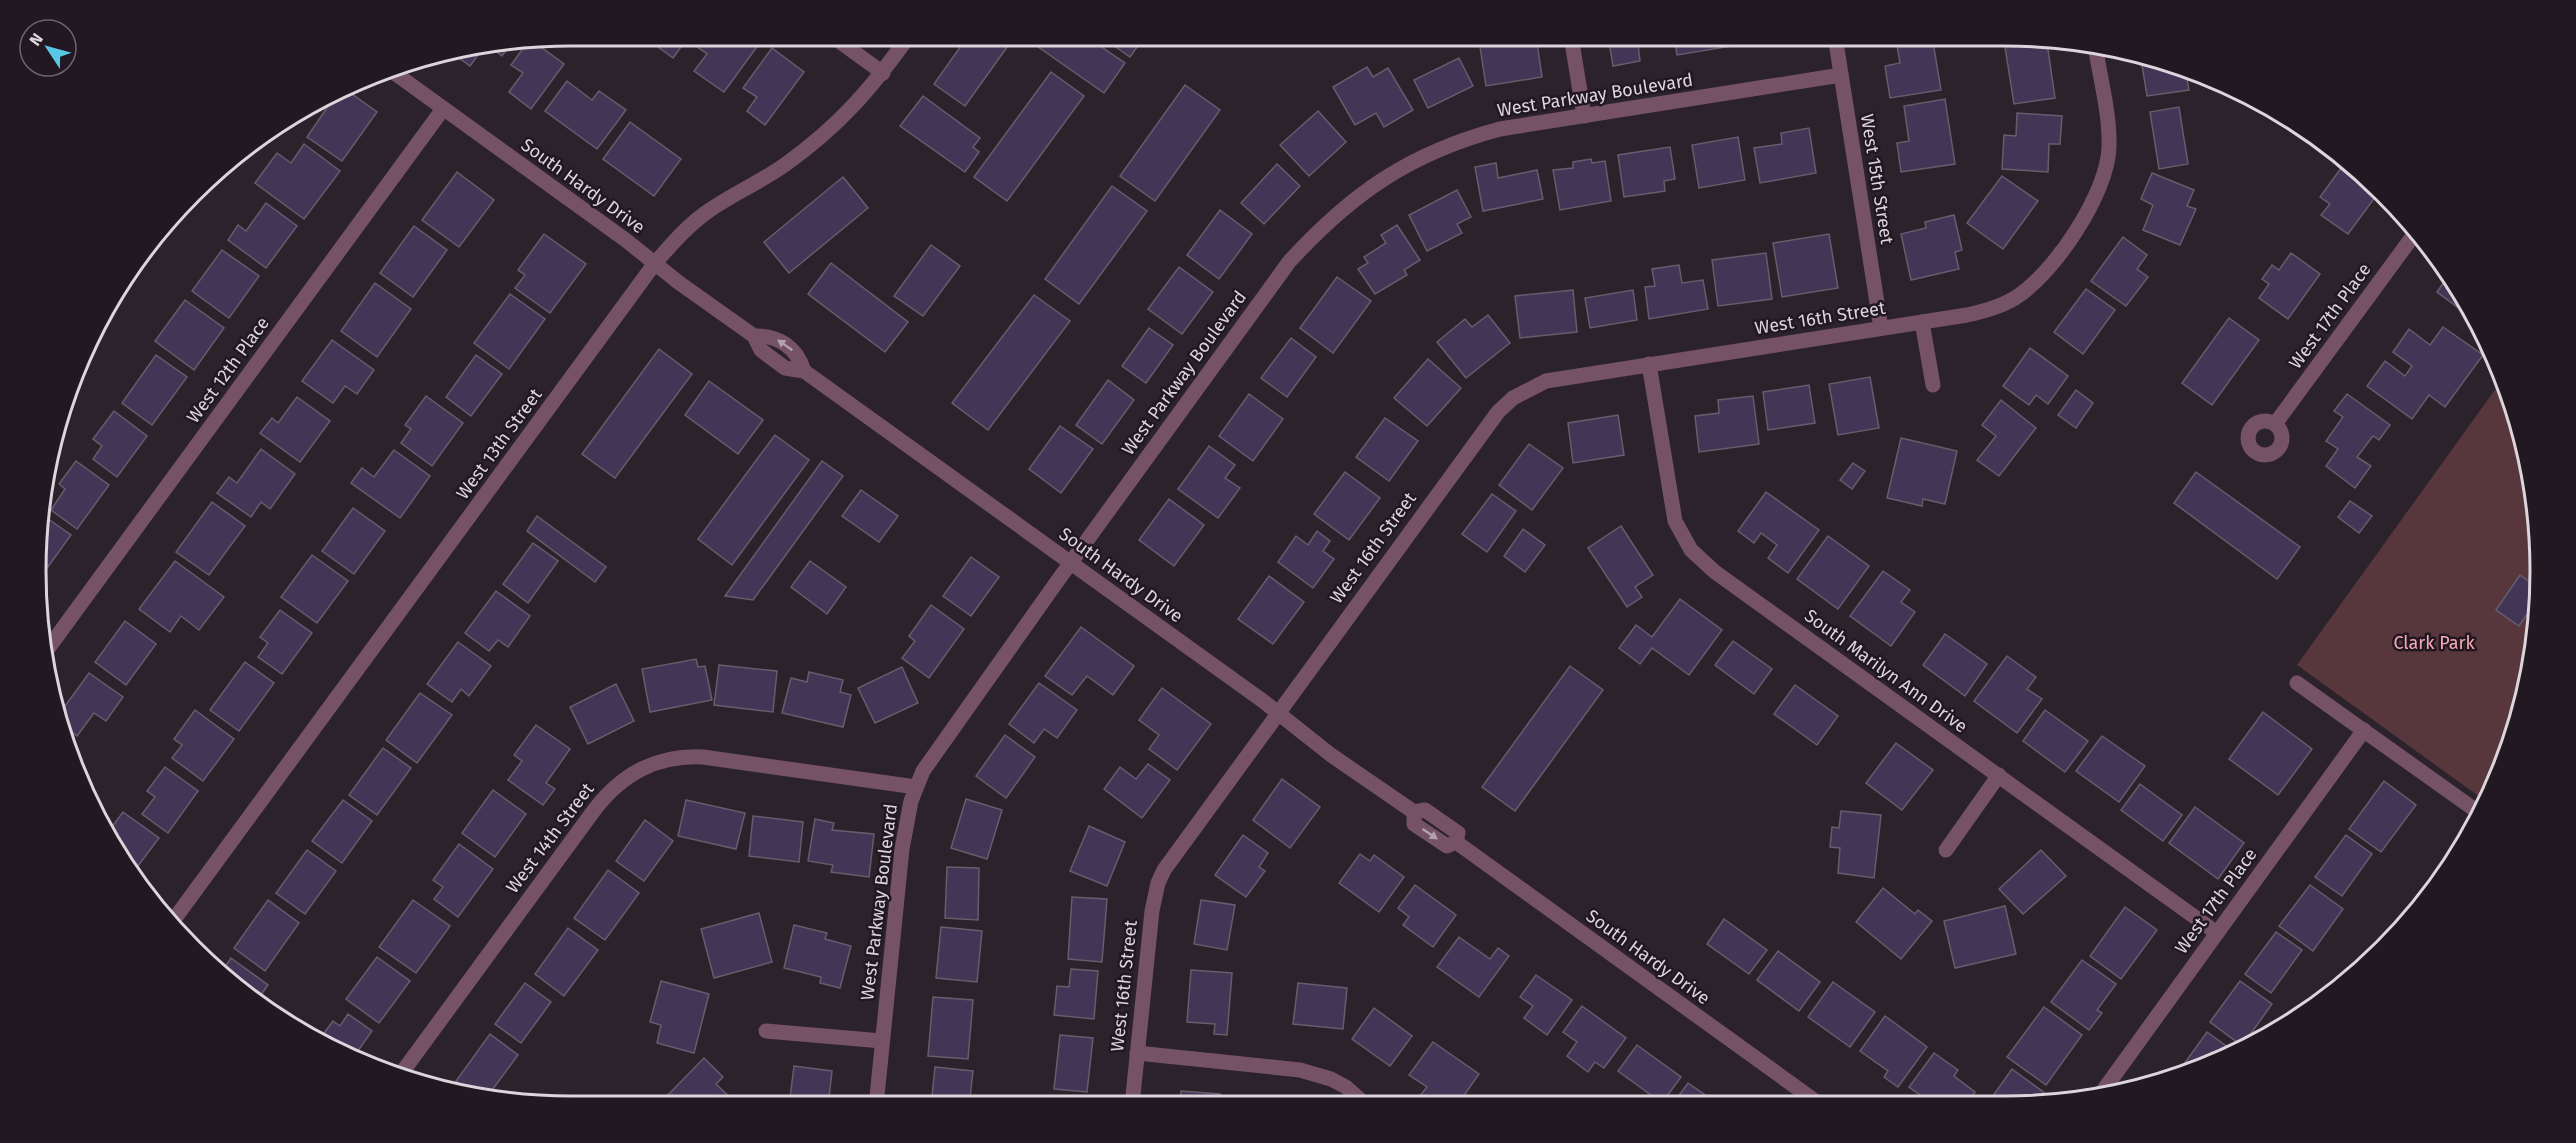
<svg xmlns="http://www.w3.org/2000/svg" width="2576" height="1143" font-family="'Fira Sans',sans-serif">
<rect width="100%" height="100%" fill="#2b222c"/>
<polygon fill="#57373c" points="2502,380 2522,433 2539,537 2535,642 2511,744 2484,800 2297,665"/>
<g fill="#433556" stroke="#645e6c" stroke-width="1.5">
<polygon points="643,36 689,36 673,58"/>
<polygon points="698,36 748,36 759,44 724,92 694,71 707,54 692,43"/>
<polygon points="968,36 1015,36 965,106 934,84"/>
<polygon points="1039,36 1085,36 1125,63 1104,93 1034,44"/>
<polygon points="1100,36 1130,36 1140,43 1130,57"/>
<polygon points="1505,36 1536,36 1542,77 1486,86 1479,40"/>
<polygon points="1608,36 1663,36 1664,40 1638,44 1640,61 1613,66"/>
<polygon points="1674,36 1730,36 1732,46 1677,55"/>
<polygon points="1769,36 1798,36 1798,37 1770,42"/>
<polygon points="1918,36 1932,36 1941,90 1890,98 1885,66 1900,63 1896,40"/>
<polygon points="2038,41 2047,43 2055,98 2014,104 2005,47"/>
<polygon points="534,42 564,64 531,109 509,92 523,73 511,65 527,43"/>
<polygon points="509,46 502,56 493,49"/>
<polygon points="772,48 804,72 765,125 747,111 757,97 743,88"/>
<polygon points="481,51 470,66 455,55"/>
<polygon points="1459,58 1473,86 1428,108 1414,80"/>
<polygon points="2141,59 2177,65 2185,68 2189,90 2147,96"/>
<polygon points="1367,67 1373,77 1388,68 1413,110 1384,127 1376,113 1355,125 1333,87"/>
<polygon points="1051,72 1084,96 1007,201 974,177"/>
<polygon points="567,81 592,100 599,91 626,110 597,149 545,111"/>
<polygon points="1185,85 1220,110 1155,201 1120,176"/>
<polygon points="345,89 377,112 342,161 307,137 337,93"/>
<polygon points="923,96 980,138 973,147 979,152 965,172 900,126"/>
<polygon points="1945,99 1955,164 1901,172 1897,143 1909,141 1904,106"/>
<polygon points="2179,107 2188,164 2159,169 2150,112"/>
<polygon points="1318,111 1346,142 1309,176 1280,145"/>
<polygon points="2017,113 2062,116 2060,144 2049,144 2048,172 2002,169 2004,135 2016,136"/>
<polygon points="630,122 681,159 654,196 603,159"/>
<polygon points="1809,128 1816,173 1760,183 1754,148 1782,144 1781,133"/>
<polygon points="1738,137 1745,180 1699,188 1692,145"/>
<polygon points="304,144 340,171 304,219 255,183 277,153 291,163"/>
<polygon points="1670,147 1675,179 1664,181 1665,191 1624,197 1618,155"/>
<polygon points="1591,159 1592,163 1605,161 1611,201 1560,210 1553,170 1573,168 1573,162"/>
<polygon points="1496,163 1498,178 1537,170 1543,199 1483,211 1475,167"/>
<polygon points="1277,164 1300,186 1264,224 1241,203"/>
<polygon points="2344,164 2379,192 2348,234 2321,215 2330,204 2320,197"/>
<polygon points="457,172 494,200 459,247 422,220"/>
<polygon points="2152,173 2194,190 2187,206 2196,209 2180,245 2143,230 2153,205 2141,199"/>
<polygon points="2002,176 2038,201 2003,249 1967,223"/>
<polygon points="843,177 868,208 789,273 764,242"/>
<polygon points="1112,186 1147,211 1079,304 1045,279"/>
<polygon points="1457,190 1471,217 1457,224 1462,233 1427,251 1409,215"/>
<polygon points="266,203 297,226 266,268 228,240 238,225 246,231"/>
<polygon points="1220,210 1252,234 1219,279 1187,255"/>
<polygon points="1954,215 1962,250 1955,252 1959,269 1911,280 1901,234 1926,228 1925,222"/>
<polygon points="1397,225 1420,260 1404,270 1407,275 1375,294 1358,269 1368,263 1364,257 1386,243 1381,235"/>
<polygon points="414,226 447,250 413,297 380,273"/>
<polygon points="544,234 586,264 550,313 515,288 525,275 518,270"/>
<polygon points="1829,234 1838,288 1782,297 1773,243"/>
<polygon points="2123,237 2147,255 2137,269 2148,277 2126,306 2091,281"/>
<polygon points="931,245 960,266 923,316 894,296"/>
<polygon points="222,250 259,276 229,318 192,291"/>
<polygon points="1766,253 1772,299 1718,306 1712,260"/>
<polygon points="2291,253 2320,274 2288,319 2259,298 2269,284 2262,279 2272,265 2279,270"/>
<polygon points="831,263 908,322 885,352 808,294"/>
<polygon points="1679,265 1682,283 1703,280 1708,309 1649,319 1645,287 1655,286 1652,269"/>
<polygon points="1179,267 1213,292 1182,334 1148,309"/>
<polygon points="2448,276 2471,312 2468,315 2437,292"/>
<polygon points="1337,277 1371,301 1333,353 1300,328"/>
<polygon points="375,283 411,309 377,357 341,331"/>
<polygon points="2086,289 2115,310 2083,354 2054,332"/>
<polygon points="1573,290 1577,332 1520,338 1515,296"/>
<polygon points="1633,290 1637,320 1590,328 1585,298"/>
<polygon points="510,294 545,319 509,369 474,343"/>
<polygon points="1034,295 1070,321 988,430 952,403"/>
<polygon points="185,300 224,328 194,370 155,341"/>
<polygon points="1488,315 1510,343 1466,378 1437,342 1465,319 1472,327"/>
<polygon points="2229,318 2259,340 2212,405 2182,383"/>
<polygon points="2443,327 2483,355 2445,407 2429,395 2412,419 2367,386 2385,361 2405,376 2412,366 2393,352 2409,329 2430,345"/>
<polygon points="1149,328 1173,345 1146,383 1122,366"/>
<polygon points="1291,338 1316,357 1287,397 1261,378"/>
<polygon points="332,340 374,370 357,394 345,386 333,403 302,381"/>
<polygon points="2030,348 2068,376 2048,404 2036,395 2029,405 2003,386"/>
<polygon points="659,349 692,374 615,478 582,454"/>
<polygon points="156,355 187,377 152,425 122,403"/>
<polygon points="476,355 502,374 471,416 446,397"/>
<polygon points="1428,359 1461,388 1427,426 1394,398"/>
<polygon points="1870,377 1879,428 1838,435 1829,384"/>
<polygon points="1108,380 1134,400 1102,444 1076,425"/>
<polygon points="709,381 763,420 738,454 685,415"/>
<polygon points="1809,385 1815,423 1768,430 1763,392"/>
<polygon points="2076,390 2093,403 2076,428 2058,415"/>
<polygon points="1249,394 1283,419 1253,461 1219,436"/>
<polygon points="2347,394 2390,425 2379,440 2373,436 2357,457 2371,466 2355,488 2326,466 2338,449 2326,441 2343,417 2334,411"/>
<polygon points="426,396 463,423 432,466 401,443 411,429 405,425"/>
<polygon points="1753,396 1759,444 1699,452 1695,416 1719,413 1718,400"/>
<polygon points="297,397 330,421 300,462 260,433 272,418 278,423"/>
<polygon points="2001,400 2036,428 1999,476 1977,460 1996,436 1982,425"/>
<polygon points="114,411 147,436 117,477 93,459 102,446 93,439"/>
<polygon points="1618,415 1624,455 1573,463 1568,423"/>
<polygon points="1385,418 1418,441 1389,481 1356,457"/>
<polygon points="1060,426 1093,449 1061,493 1029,469"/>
<polygon points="775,435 809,460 732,565 698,539"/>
<polygon points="1901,438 1957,451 1945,504 1923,499 1922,506 1887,498"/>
<polygon points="1529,444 1563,468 1532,510 1499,485"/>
<polygon points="1209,446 1235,465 1225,478 1240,488 1218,518 1178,489"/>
<polygon points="261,449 295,474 270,509 261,502 251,517 217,493 229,477 237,483"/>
<polygon points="394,450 430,476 400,518 351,483 362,468 374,477"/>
<polygon points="76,461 109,485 77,529 51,510 65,489 59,484"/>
<polygon points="822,461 843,476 753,600 725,596"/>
<polygon points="1853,463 1865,471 1852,489 1840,480"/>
<polygon points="1345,472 1380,498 1349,540 1314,514"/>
<polygon points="2196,472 2300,547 2277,579 2174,503"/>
<polygon points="861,490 898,516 879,542 842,516"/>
<polygon points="1766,492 1819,530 1788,573 1768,558 1777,545 1761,533 1754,543 1738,531"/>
<polygon points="1492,494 1516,511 1487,552 1462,534"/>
<polygon points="1169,499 1204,525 1174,566 1139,540"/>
<polygon points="2350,501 2372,516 2359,533 2338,517"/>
<polygon points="212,502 245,526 209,575 176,552"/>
<polygon points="353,508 385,531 354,574 322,551"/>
<polygon points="44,516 71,535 37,582 41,520"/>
<polygon points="537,516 606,567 595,582 527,531"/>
<polygon points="1621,526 1653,575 1635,587 1642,597 1627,607 1588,548"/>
<polygon points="1523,529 1545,545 1525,572 1504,556"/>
<polygon points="1317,531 1330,541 1323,551 1334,559 1313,588 1278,562 1296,536 1308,545"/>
<polygon points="1828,536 1869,566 1838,609 1797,579"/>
<polygon points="533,543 558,561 528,603 503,584"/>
<polygon points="312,555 348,581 317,623 281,597"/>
<polygon points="971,557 999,577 971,616 943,596"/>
<polygon points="175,561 224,597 199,630 181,616 170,632 139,609"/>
<polygon points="810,561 846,587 827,614 791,587"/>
<polygon points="1883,571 1910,590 1901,602 1915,612 1891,646 1850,616"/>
<polygon points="2520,575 2537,587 2537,600 2519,626 2496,610"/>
<polygon points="1269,576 1304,602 1273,644 1238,619"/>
<polygon points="496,591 530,616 508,647 498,640 489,651 465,633"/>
<polygon points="1680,599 1722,630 1689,675 1652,648 1640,664 1619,648 1636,625 1652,637"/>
<polygon points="931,605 964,629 929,678 902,658 915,641 909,636"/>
<polygon points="280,610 312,633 282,674 258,657 268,643 260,637"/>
<polygon points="125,621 156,644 126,685 95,662"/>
<polygon points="1081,627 1134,666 1113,695 1087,676 1072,695 1045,676"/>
<polygon points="1945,634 1987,664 1965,696 1923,665"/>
<polygon points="1733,641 1772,669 1754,694 1715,665"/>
<polygon points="458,642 491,666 469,696 461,689 452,702 427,684"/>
<polygon points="2007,656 2036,677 2027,689 2042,699 2017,733 1974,701"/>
<polygon points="696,659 698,667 705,666 712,700 650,712 642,669"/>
<polygon points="245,662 274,683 239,731 210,710"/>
<polygon points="719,665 777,671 773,712 714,705"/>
<polygon points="1570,666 1603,690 1515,811 1482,787"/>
<polygon points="902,667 918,703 875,723 858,688"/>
<polygon points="809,672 843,680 840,692 851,695 843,727 782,713 791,678 807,682"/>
<polygon points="89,673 123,697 106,721 94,713 77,736 66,728 60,713"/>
<polygon points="1039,683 1077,710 1057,738 1044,729 1034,743 1009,724"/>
<polygon points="616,684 634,721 588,744 570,707"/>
<polygon points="1795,685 1838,716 1817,745 1774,714"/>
<polygon points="1162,688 1211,724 1177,770 1149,749 1159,735 1139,720"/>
<polygon points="420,693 452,715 417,763 386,740"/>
<polygon points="195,710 234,739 203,781 172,758 182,745 174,739"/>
<polygon points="2045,710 2088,741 2065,772 2023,741"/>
<polygon points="2263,712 2312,749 2278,795 2229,759"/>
<polygon points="536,725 570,749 546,783 555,789 543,805 508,780 522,761 514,755"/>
<polygon points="1005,735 1035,757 1006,798 976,776"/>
<polygon points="2102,736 2145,766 2119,802 2076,771"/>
<polygon points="1896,743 1933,770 1902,810 1866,783"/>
<polygon points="383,748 411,768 377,815 349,795"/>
<polygon points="1148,764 1170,780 1142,818 1104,789 1120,767 1136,779"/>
<polygon points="165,767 198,791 168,833 142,814 155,797 147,791"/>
<polygon points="1282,779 1320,807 1290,848 1253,820"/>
<polygon points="2384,781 2416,805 2381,852 2349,829"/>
<polygon points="2140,784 2182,815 2163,841 2121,810"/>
<polygon points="493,790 526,814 495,857 462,833"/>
<polygon points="966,799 1002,810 987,859 951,848"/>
<polygon points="343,800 372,821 342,863 312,841"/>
<polygon points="686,800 745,813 736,849 678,836"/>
<polygon points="2195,807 2244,843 2218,879 2169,843"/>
<polygon points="1841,811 1881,815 1874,878 1838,873 1840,848 1830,847 1832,827 1839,828"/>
<polygon points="123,812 159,838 132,874 106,835"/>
<polygon points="753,816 803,822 799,862 749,856"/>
<polygon points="815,819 834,823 832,830 874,834 869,877 831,872 833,865 808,861"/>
<polygon points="645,820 673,841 644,881 616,861"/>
<polygon points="1089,826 1125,842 1107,886 1070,871"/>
<polygon points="1243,835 1268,853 1259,867 1265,871 1246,897 1215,875"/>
<polygon points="2346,835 2372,854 2342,896 2315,877"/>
<polygon points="459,844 493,869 458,917 434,899 443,887 433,880"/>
<polygon points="307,850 336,871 305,914 276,893"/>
<polygon points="2041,850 2066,876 2023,914 1999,889"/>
<polygon points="1360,854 1370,861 1374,855 1404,877 1379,912 1339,883"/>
<polygon points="947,867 979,868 978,920 945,918"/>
<polygon points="608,870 639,893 605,940 574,918"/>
<polygon points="1415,885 1456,915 1433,947 1403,925 1409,917 1398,908"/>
<polygon points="2310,885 2343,909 2313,951 2279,926"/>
<polygon points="1883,888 1915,914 1918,910 1932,921 1901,959 1856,922"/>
<polygon points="1072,897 1107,899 1102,962 1068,959"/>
<polygon points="268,900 299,923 265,971 234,948"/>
<polygon points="413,900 450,926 416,973 379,947"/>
<polygon points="1201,900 1235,905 1227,950 1194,944"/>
<polygon points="2005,906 2016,954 1955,968 1944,921"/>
<polygon points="2125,907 2157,930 2121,979 2090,956"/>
<polygon points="759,913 772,962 714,978 701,929"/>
<polygon points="1724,919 1767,950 1749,974 1707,944"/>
<polygon points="794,925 827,933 825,939 851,946 840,988 820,983 821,977 784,968"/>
<polygon points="941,927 982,931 977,982 936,978"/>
<polygon points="568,928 598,950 564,996 535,974"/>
<polygon points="2276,932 2302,950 2271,993 2245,974"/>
<polygon points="1459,937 1490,959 1498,948 1509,956 1479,997 1437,967"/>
<polygon points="1778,951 1820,982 1799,1011 1757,980"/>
<polygon points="377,957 410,981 379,1023 346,999"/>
<polygon points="231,958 268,985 256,1002 245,996 221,973"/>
<polygon points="2082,960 2116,984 2097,1010 2102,1013 2089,1030 2051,1002"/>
<polygon points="1071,969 1098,971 1094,1019 1054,1015 1057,986 1069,987"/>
<polygon points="1191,970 1232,973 1227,1035 1214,1034 1215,1024 1187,1022"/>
<polygon points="1536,975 1572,1000 1547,1035 1524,1018 1533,1006 1520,997"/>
<polygon points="661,981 709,994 694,1053 657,1043 661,1025 650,1022"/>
<polygon points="2240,981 2272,1004 2242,1046 2210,1022"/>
<polygon points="1833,982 1875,1012 1850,1047 1808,1017"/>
<polygon points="525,983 551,1002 521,1043 495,1024"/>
<polygon points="1298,983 1347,988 1343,1029 1293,1024"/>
<polygon points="933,997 973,1000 968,1059 928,1056"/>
<polygon points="1582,1006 1626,1038 1604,1068 1595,1062 1588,1072 1567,1056 1577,1042 1563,1032"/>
<polygon points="2044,1007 2082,1035 2046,1085 2007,1057"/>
<polygon points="1374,1008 1412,1036 1390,1066 1352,1039"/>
<polygon points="348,1014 372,1031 355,1055 322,1036 333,1021 340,1026"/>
<polygon points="1885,1016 1927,1047 1898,1087 1884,1077 1888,1071 1860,1051"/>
<polygon points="2207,1032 2236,1053 2179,1071"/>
<polygon points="490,1034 518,1055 490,1093 467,1090 456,1081"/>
<polygon points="1060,1035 1093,1038 1087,1092 1054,1089"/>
<polygon points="1433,1042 1479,1074 1458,1104 1446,1104 1440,1101 1438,1104 1430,1104 1419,1097 1427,1087 1409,1075"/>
<polygon points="1637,1045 1681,1077 1662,1103 1618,1071"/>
<polygon points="1934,1053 1958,1070 1954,1076 1975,1092 1968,1103 1931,1103 1909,1087"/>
<polygon points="704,1058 723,1077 716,1084 739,1106 677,1107 666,1097"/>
<polygon points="794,1066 832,1071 828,1106 789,1106"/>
<polygon points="935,1067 973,1071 969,1106 931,1106"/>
<polygon points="2012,1069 2046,1094 2040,1102 1994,1103 1990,1100"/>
<polygon points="1688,1083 1717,1103 1673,1104"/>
<polygon points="1181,1091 1220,1094 1219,1105 1180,1105"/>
<polygon points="1057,1102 1085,1104 1085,1105 1057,1106"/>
</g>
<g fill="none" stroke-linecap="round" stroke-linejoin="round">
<g stroke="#755264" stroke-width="15">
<polyline points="832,36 883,73"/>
<polyline points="1571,36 1584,116"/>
<polyline points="1835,36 1881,328"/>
<polyline points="1922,322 1933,385"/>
<polyline points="1649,364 1675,521 1691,550 1715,572 2217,933"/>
<circle cx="2265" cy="438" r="17"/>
<polyline points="2275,424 2416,232"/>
<polyline points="44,654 443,109"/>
<polyline points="2297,683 2478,812"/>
<polyline points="1946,850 1999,775"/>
<polyline points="766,1031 882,1041"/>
<polyline points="1137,1053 1300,1070 1331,1079 1346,1087 1366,1105"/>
<path d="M398,1078L595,809C623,773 657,755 703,757L916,787"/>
<polyline points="2100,1095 2364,730"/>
<path d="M1132,1105L1152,911L1158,883L1164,870L1498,412L1513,398L1546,381L1967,315C1984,311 2000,307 2015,298C2054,274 2108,193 2109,147C2110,115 2101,82 2096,51"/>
<path d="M876,1106L902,849L911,801L923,771L1056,583L1289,262C1352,193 1410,153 1500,129L1841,75"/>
</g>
<g stroke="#755264" stroke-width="15">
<polyline points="389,69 627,241 678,282 754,336 761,350 785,368 804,371 1263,701 1331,755 1414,812 1425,810 1458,833 1456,842"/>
<path d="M754,336C779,335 797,348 804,371"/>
<polyline points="1414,812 1414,824 1447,846 1456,842"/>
<polyline points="1456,842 1818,1103"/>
<path d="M170,925L655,263C672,244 687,226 707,212C732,194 761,182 786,164C840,125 870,90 909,36"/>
</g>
</g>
<defs><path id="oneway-solid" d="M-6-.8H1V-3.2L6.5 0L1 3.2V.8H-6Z" transform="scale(1.5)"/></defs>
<g fill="#b3a1ac">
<use href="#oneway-solid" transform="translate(785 345) rotate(-145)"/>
<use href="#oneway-solid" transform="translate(1430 834) rotate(34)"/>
</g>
<g text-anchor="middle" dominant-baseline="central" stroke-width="5" stroke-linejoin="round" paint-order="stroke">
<g font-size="18" fill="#dcd5dc" stroke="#221822">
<text transform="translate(1595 95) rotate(-9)">West Parkway Boulevard</text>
<text transform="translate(1877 179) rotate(81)">West 15th Street</text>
<text transform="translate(583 186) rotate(36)">South Hardy Drive</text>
<text transform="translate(2330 316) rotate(-54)">West 17th Place</text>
<text transform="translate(1820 318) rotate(-9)">West 16th Street</text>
<text transform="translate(228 370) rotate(-54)">West 12th Place</text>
<text transform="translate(1184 373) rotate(-54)">West Parkway Boulevard</text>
<text transform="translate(499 444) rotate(-54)">West 13th Street</text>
<text transform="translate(1373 548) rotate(-54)">West 16th Street</text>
<text transform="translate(1121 575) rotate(36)">South Hardy Drive</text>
<text transform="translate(1886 671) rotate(36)">South Marilyn Ann Drive</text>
<text transform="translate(550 838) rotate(-53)">West 14th Street</text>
<text transform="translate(2216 901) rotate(-54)">West 17th Place</text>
<text transform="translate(879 902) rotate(-83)">West Parkway Boulevard</text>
<text transform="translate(1648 957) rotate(36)">South Hardy Drive</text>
<text transform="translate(1124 986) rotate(-84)">West 16th Street</text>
</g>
<g font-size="18" fill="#f5aab6" stroke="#221822">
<text x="2434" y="643">Clark Park</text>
</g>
</g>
<path d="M0 0H2576V1143H0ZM571 46H2005A525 525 0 0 1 2530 571V571A525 525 0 0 1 2005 1096H571A525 525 0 0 1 46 571V571A525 525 0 0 1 571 46Z" fill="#221822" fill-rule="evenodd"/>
<path fill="none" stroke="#dcd5dc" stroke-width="3" d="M571 46H2005A525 525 0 0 1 2530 571V571A525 525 0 0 1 2005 1096H571A525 525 0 0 1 46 571V571A525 525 0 0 1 571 46Z"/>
<g transform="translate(48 48) rotate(306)"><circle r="28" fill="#221822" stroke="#6c646c" stroke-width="1.5"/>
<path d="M0-4.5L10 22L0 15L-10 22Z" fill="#58c8e4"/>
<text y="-9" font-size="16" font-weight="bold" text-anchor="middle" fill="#dcd5dc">N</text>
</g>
</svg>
